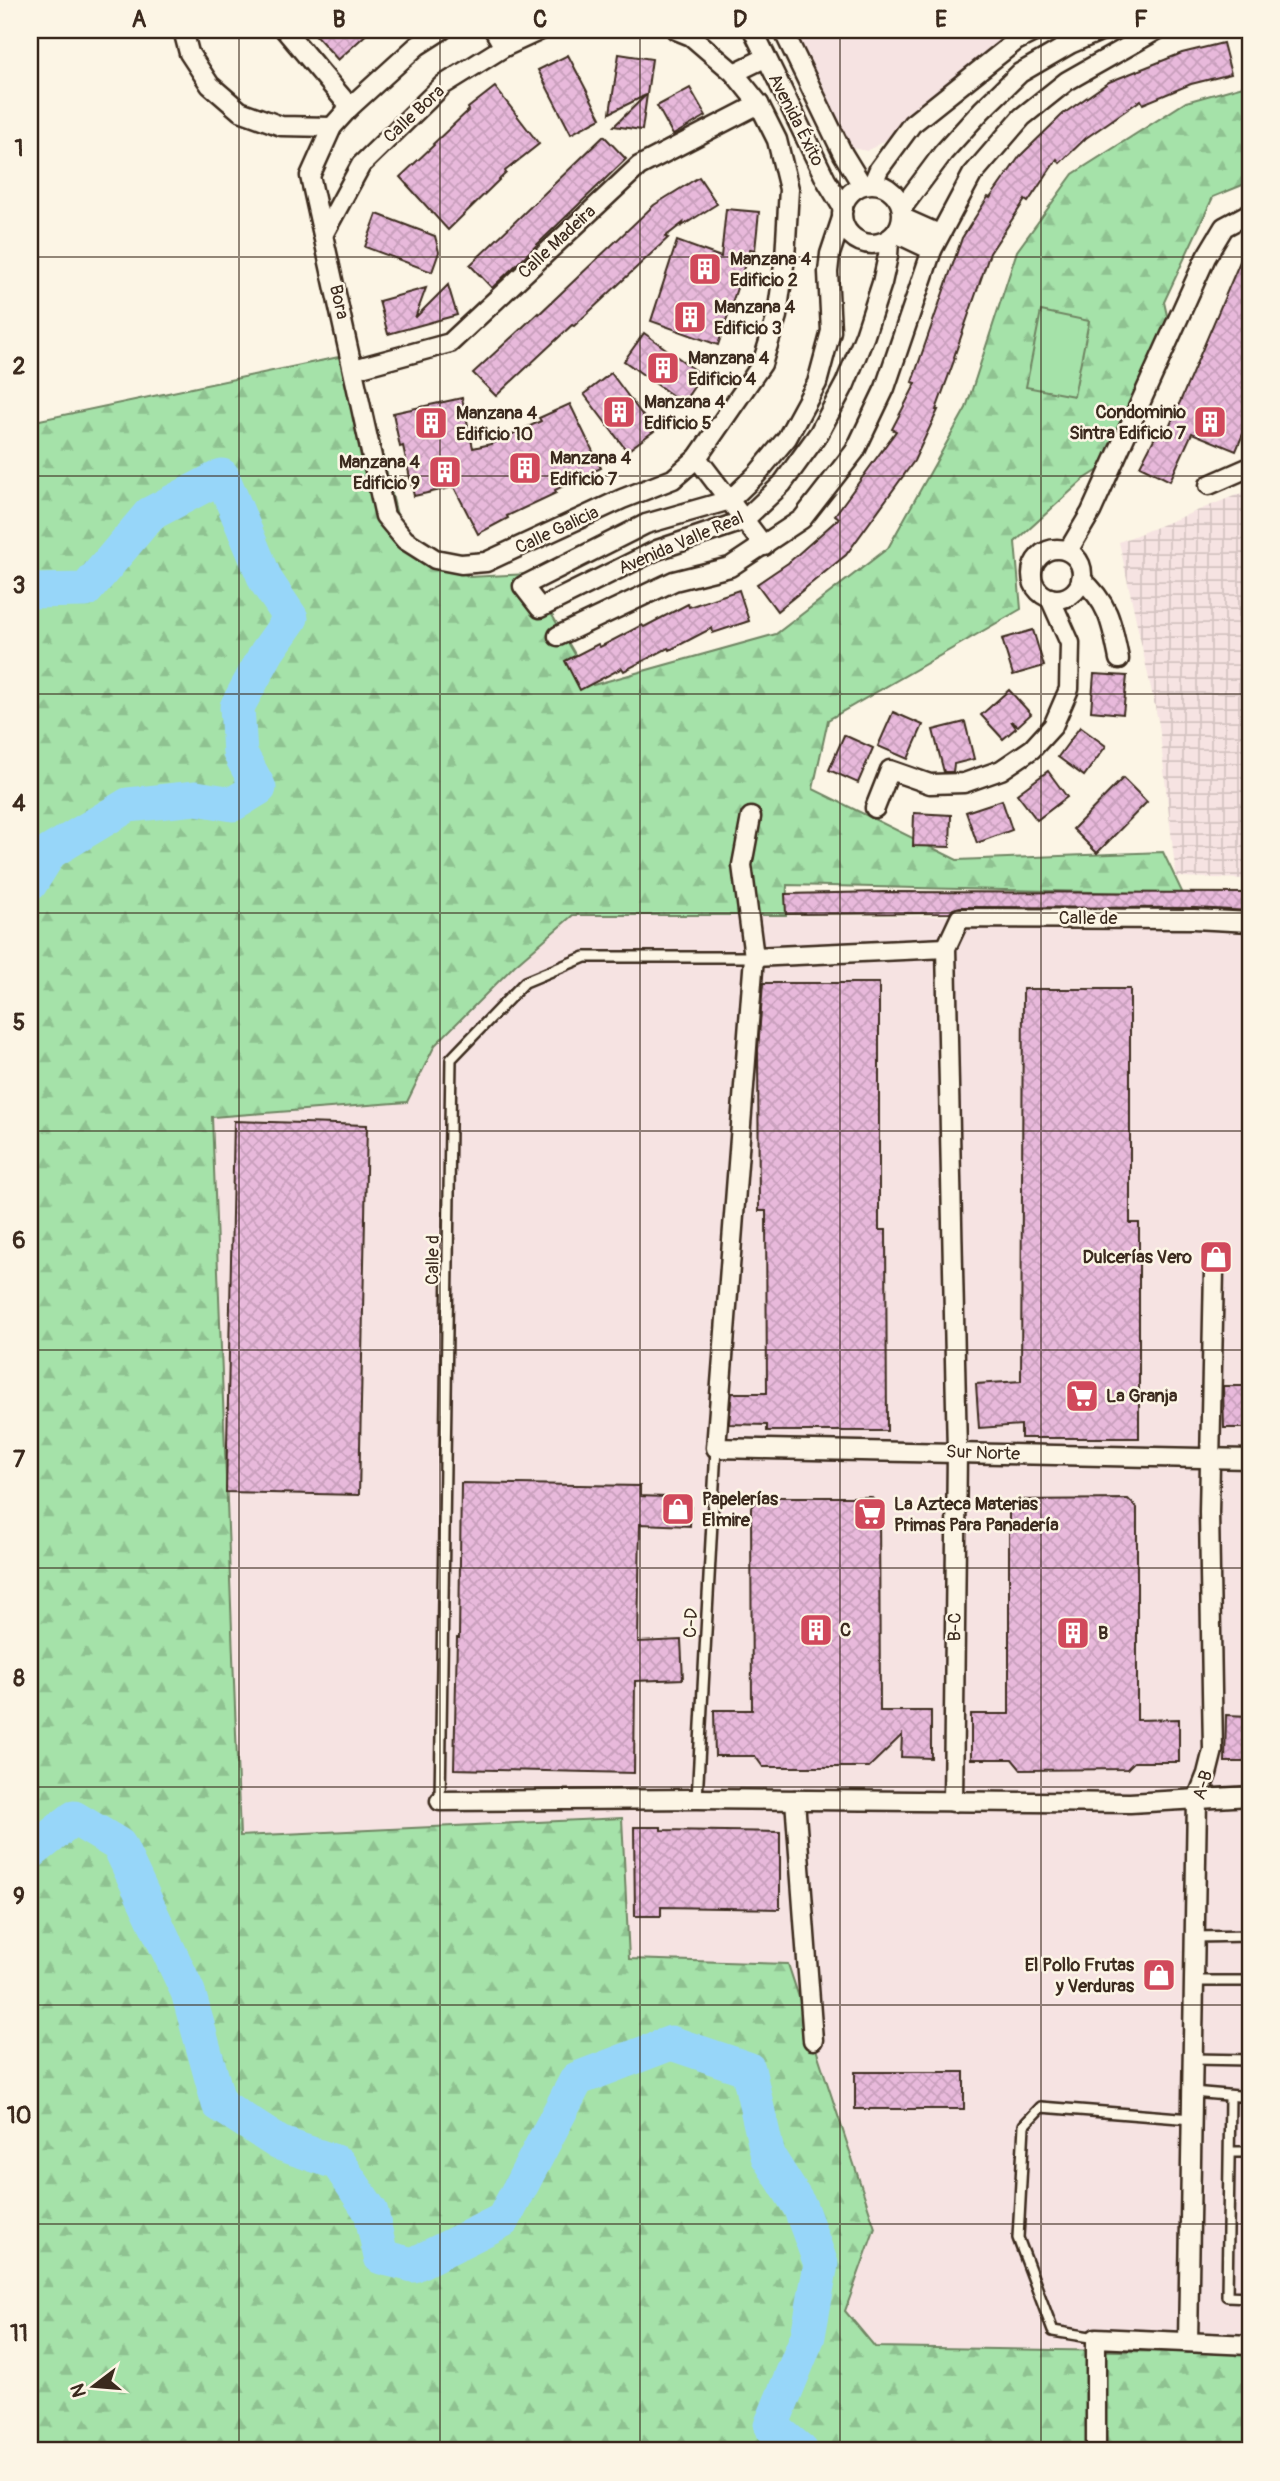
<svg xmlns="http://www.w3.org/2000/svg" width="1280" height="2481" font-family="Pangolin,sans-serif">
<defs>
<pattern id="industrial-grid" width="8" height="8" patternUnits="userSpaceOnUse" patternTransform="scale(1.75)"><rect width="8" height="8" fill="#f6e3e2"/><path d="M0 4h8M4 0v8" fill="none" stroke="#d4c3c1"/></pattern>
<pattern id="forest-firs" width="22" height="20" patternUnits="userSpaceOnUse" patternTransform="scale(1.75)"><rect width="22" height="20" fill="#a5e2a9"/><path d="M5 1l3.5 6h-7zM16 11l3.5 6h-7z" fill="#8fc291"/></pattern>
<pattern id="building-cross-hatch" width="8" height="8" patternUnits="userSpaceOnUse" patternTransform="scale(1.75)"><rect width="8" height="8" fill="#e8b9db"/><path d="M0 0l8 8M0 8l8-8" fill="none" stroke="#c89fbc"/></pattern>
</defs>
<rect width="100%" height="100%" fill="#fcf5e5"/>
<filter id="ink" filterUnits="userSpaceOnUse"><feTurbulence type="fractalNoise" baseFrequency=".0143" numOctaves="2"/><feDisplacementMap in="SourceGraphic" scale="14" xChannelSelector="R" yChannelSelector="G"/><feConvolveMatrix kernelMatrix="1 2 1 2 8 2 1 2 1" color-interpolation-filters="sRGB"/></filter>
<g filter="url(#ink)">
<g fill="#f6e3e2">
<polygon points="790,30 1000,30 1007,39 883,142 867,151 852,148"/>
<polygon points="573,915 1250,917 1250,2353 875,2347 845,2311 875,2228 629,1959 621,1818 239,1836 212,1117 407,1102 435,1045 515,965"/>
</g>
<polygon fill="url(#industrial-grid)" points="1244,492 1250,522 1250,879 1176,877 1159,725 1119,542"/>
<polygon fill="url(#forest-firs)" stroke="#708664" stroke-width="2" points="1250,84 1250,182 1213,197 1164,302 1170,329 1103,467 1083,480 1015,542 1021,609 828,720 813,789 957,860 1163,852 1183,894 787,885 786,915 573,915 515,965 435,1045 407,1102 212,1117 240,1836 622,1818 629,1959 788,1964 875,2228 845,2311 875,2347 1250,2353 1250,2451 30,2451 30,422 358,353 401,532 469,577 528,574 593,685 776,634 888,548 966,408 1017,251 1073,174 1186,102"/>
<polygon fill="#a5e2a9" stroke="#708664" stroke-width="2" points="1041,311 1089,321 1074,396 1026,387"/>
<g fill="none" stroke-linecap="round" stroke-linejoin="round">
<g stroke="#97d6f9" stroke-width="35">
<polyline points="30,591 86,590 150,514 222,476 266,581 291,618 267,652 237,707 240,753 259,788 233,804 196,798 128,805 50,852 30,884"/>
<polyline points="30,1853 74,1818 119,1845 188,1992 219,2104 279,2143 338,2163 371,2212 381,2257 413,2265 503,2220 577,2079 671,2043 748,2069 768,2156 800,2207 821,2264 808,2336 771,2426 801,2451"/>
</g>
</g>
<g fill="url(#building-cross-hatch)" stroke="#3b2a1e" stroke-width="2">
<polygon points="311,30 371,30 338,60"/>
<polygon points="1223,43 1231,74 1191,84 1143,104 1141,100 1086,138 1060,163 1057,159 1028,202 1025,200 990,253 954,357 955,358 936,410 938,410 914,461 846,555 777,611 757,584 788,563 839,518 835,515 896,431 892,429 916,383 912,382 962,238 988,197 990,198 1020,156 1063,114 1109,82 1182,53"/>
<polygon points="619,54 652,59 642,130 614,126 646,95 610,113"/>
<polygon points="568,55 601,118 571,134 538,70"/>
<polygon points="495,87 539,144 505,171 506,173 448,230 400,177 434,145 433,144 469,110 468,108"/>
<polygon points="690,88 706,116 673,135 657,106"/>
<polygon points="604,136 626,159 492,288 470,265"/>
<polygon points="699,177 717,204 682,226 683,223 665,237 668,238 574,326 572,325 496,396 473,373 538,313 539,314 654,205"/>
<polygon points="726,209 759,212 755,250 750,249 718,345 651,321 677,241 721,257"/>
<polygon points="377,214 435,236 439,252 432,272 365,247"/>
<polygon points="1250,238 1250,417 1236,451 1192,433 1170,481 1140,466 1157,433 1165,437"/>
<polygon points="448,285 457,315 388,334 379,301 426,288 415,318"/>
<polygon points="644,333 702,375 683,403 624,361"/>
<polygon points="611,373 654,431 627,451 584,394"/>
<polygon points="462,398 473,448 491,444 541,421 539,418 570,404 601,468 555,490 556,493 507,516 508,518 478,534 454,487 414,496 403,446 400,447 393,413"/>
<polygon points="739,590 749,621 713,633 712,628 670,650 668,648 624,671 622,668 580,690 565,661 598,644 600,647 642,625 644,627 688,604 689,607"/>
<polygon points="1033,630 1044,666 1013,675 1002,639"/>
<polygon points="1094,674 1127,676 1123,714 1091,711"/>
<polygon points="1009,690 1031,714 1018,726 1011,721 1016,728 1003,739 981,715"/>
<polygon points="893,712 923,725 908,759 878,746"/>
<polygon points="965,722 974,759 954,764 953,772 944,772 933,730"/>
<polygon points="1080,727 1106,746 1084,776 1058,757"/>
<polygon points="844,735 873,748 858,783 829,770"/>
<polygon points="1048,771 1067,797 1037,820 1017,794"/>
<polygon points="1123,778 1147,802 1097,853 1073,829"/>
<polygon points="1002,800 1012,830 977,843 966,812"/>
<polygon points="914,813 951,815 950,847 913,846"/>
<polygon points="884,892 1250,893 1250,911 1194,908 960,907 953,909 950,913 786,914 785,894"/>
<polygon points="763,983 879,983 879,1230 886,1230 887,1431 767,1431 767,1425 729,1424 732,1393 767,1393 766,1211 759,1211 758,1050"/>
<polygon points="1023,989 1130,989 1130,1223 1139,1223 1139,1438 1021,1438 1021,1425 979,1428 976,1384 1021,1381"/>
<polygon points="234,1121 367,1125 359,1495 226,1492"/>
<polygon points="1223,1386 1250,1386 1250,1428 1224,1428"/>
<polygon points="461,1483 640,1486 640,1496 691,1498 690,1526 640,1524 638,1642 681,1640 683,1679 635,1681 634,1773 454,1769 457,1638 459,1638"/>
<polygon points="761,1497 871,1497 879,1506 880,1711 931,1711 931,1758 901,1757 902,1735 869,1767 763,1767 755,1756 715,1756 714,1710 752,1710 751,1508"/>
<polygon points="1128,1499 1137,1508 1137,1720 1179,1719 1179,1762 1134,1762 1127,1769 1021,1770 1012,1759 971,1759 971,1714 1009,1714 1009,1511 1018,1500"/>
<polygon points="1226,1715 1250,1716 1250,1762 1225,1762"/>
<polygon points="634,1827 661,1827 661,1830 780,1832 780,1909 661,1907 661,1916 635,1916"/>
<rect x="855" y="2072" width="109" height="37"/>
</g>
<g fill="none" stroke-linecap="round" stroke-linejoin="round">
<defs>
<g id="service">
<polyline points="697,1799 716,1448"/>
<polyline points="440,1801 451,1059 525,982 585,957 754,957"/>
<polyline points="1195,1937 1250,1936"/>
<polyline points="1195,1981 1250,1981"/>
<polyline points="1193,2059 1250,2060"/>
<polyline points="1192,2092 1250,2097"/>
<polyline points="1230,2096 1227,2296 1250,2297"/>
<polyline points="1230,2152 1250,2152"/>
<polyline points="1096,2338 1053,2331 1018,2238 1024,2125 1041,2107 1192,2119"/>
</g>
<g id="minor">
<polyline points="183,30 189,53 210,85 240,111 281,126 332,127"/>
<polyline points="285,30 350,107"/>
<polyline points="442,30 417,46 350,107 332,127 310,176 385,516 405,540 435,559 461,564 486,562 622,499 673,479 697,458 762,364 777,316 785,258 789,189 777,140 759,104 734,73 691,36 676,30"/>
<polyline points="494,30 504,47"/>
<polyline points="753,30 826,180 843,208"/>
<polyline points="783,30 843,154 862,185"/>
<polyline points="734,73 765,58"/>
<polyline points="873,183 879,169 912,124 1016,41 1038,30"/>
<circle cx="872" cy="214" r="30"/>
<polyline points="902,208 943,153 982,110 1020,73 1070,44 1103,30"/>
<polyline points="842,218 830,254 828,272 831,331 817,383 787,438 757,474 730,500 646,524 523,586 540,608 657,550 743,521 782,484 819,433 845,384 865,335 882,283 888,256 889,240"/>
<polyline points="903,218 939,234"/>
<polyline points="896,233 932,250"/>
<polyline points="323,235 361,165 443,85 504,47 541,30"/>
<polyline points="354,369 450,343 639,166 759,104"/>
<polyline points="697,458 764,546"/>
<polyline points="1209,485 1250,467"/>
<circle cx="1057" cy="574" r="25"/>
<polyline points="1068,551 1091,512 1206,257 1224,227 1250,213"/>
<path d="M1081,579C1109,603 1112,624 1119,659"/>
<polyline points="558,636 674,581 730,567 802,519 855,451 885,388 932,250 972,175 1022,117 1067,81 1157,30"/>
<polyline points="875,808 890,770 930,784 964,783 1001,770 1032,749 1053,726 1069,689 1070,643 1050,598"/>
<polyline points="751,817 742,865 754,957 946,948"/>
<polyline points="754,957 716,1448 1250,1459"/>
<polyline points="795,1800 813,2040"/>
<polyline points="440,1801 697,1799 1130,1803 1250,1796"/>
<polyline points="953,1802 957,1452 946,948 960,918 1194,919 1250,922"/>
<polyline points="1188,2342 1197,1799 1207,1774 1213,1750 1209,1512 1214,1270"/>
<polyline points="1096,2451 1096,2338 1250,2345"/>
</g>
</defs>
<use href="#service" stroke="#3b2a1e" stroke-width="14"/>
<use href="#minor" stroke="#3b2a1e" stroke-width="23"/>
<use href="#service" stroke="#fcf5e5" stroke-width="9"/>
<use href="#minor" stroke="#fcf5e5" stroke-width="18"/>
</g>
</g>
<path fill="none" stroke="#3b2a1e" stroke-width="2" stroke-opacity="0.55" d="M239,30V2451M440,30V2451M640,30V2451M840,30V2451M1041,30V2451M30,257H1250M30,476H1250M30,694H1250M30,913H1250M30,1131H1250M30,1350H1250M30,1568H1250M30,1787H1250M30,2005H1250M30,2224H1250"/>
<defs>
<symbol id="building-square" viewBox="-11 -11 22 22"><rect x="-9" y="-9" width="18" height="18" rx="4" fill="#d1495b" stroke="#fcf5e5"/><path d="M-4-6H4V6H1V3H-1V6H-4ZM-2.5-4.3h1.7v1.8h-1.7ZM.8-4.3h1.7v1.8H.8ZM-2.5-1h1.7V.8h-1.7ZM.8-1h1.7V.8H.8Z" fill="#fff"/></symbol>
<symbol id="shop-square" viewBox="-11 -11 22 22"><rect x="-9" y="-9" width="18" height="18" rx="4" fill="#d1495b" stroke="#fcf5e5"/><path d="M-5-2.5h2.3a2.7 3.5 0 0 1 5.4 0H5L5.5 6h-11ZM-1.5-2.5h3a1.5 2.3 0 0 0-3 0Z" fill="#fff"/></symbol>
<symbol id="supermarket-square" viewBox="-11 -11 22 22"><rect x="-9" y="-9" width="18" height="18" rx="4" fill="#d1495b" stroke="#fcf5e5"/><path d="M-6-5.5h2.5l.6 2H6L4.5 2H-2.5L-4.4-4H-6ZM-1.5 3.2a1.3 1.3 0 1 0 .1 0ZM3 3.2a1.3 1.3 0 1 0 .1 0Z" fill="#fff"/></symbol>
</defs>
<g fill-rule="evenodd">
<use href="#building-square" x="686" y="250" width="38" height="38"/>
<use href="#building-square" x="671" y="298" width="38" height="38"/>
<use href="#building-square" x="644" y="349" width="38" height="38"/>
<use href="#building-square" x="600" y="393" width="38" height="38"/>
<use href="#building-square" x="1191" y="403" width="38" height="38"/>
<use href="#building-square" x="412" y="404" width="38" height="38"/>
<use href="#building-square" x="506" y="449" width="38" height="38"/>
<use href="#building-square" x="426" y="453" width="38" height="38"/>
<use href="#shop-square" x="1197" y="1238" width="38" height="38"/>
<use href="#supermarket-square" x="1063" y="1377" width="38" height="38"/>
<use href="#shop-square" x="659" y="1490" width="38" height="38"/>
<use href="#supermarket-square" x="851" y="1495" width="38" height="38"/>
<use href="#building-square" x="797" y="1611" width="38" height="38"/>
<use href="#building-square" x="1054" y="1614" width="38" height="38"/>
<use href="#shop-square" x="1140" y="1956" width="38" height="38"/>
</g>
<g text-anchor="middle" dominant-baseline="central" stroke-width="5" stroke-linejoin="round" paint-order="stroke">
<g font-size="18" fill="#3b2a1e" stroke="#fcf5e5">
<text transform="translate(414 114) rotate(-43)">Calle Bora</text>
<text transform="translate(796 120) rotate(63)">Avenida Éxito</text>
<text transform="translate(557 242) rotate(-43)">Calle Madeira</text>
<text transform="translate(339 302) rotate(77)">Bora</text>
<text transform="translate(557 530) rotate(-25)">Calle Galicia</text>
<text transform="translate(681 543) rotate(-23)">Avenida Valle Real</text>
<text x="1088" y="918">Calle de</text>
<text transform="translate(433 1260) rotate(-89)">Calle d</text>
<text transform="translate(983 1453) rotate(2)">Sur Norte</text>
<text transform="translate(691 1623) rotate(-87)">C-D</text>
<text transform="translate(955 1627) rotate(-89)">B-C</text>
<text transform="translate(1203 1785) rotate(-73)">A-B</text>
</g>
<g font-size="18" font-weight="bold" fill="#3b2a1e" stroke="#fcf5e5" text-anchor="start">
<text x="730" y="259">Manzana 4<tspan x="730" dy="21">Edificio 2</tspan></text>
<text x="714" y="307">Manzana 4<tspan x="714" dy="21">Edificio 3</tspan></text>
<text x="688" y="358">Manzana 4<tspan x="688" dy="21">Edificio 4</tspan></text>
<text x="644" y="402">Manzana 4<tspan x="644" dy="21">Edificio 5</tspan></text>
<text x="1186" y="412" text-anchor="end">Condominio<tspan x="1186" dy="21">Sintra Edificio 7</tspan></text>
<text x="456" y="413">Manzana 4<tspan x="456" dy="21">Edificio 10</tspan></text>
<text x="550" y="458">Manzana 4<tspan x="550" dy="21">Edificio 7</tspan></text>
<text x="420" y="462" text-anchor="end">Manzana 4<tspan x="420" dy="21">Edificio 9</tspan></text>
<text x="1192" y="1257" text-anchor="end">Dulcerías Vero</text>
<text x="1106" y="1396">La Granja</text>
<text x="702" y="1499">Papelerías<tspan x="702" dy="21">Elmire</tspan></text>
<text x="894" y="1504">La Azteca Materias<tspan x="894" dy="21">Primas Para Panadería</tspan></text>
<text x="840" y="1630">C</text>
<text x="1098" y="1633">B</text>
<text x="1134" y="1965" text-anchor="end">El Pollo Frutas<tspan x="1134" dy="21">y Verduras</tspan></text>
</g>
</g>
<rect width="1280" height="2481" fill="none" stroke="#fcf5e5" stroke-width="77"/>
<g transform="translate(94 2386) rotate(254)" stroke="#fcf5e5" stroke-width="5" paint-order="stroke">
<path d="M0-5L12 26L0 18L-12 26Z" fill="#3b2a1e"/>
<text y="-10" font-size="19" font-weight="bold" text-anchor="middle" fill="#3b2a1e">N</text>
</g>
<rect x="38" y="38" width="1204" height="2404" fill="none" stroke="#3b2a1e" stroke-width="2.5"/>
<g font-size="23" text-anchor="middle" font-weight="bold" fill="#3b2a1e">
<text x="139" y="27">A</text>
<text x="339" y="27">B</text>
<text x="540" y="27">C</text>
<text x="740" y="27">D</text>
<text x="941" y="27">E</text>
<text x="1141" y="27">F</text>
<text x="19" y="156">1</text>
<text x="19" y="374">2</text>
<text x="19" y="593">3</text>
<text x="19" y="811">4</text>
<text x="19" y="1030">5</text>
<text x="19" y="1248">6</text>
<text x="19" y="1467">7</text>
<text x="19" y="1686">8</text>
<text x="19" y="1904">9</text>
<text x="19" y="2123">10</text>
<text x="19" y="2341">11</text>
</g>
</svg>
